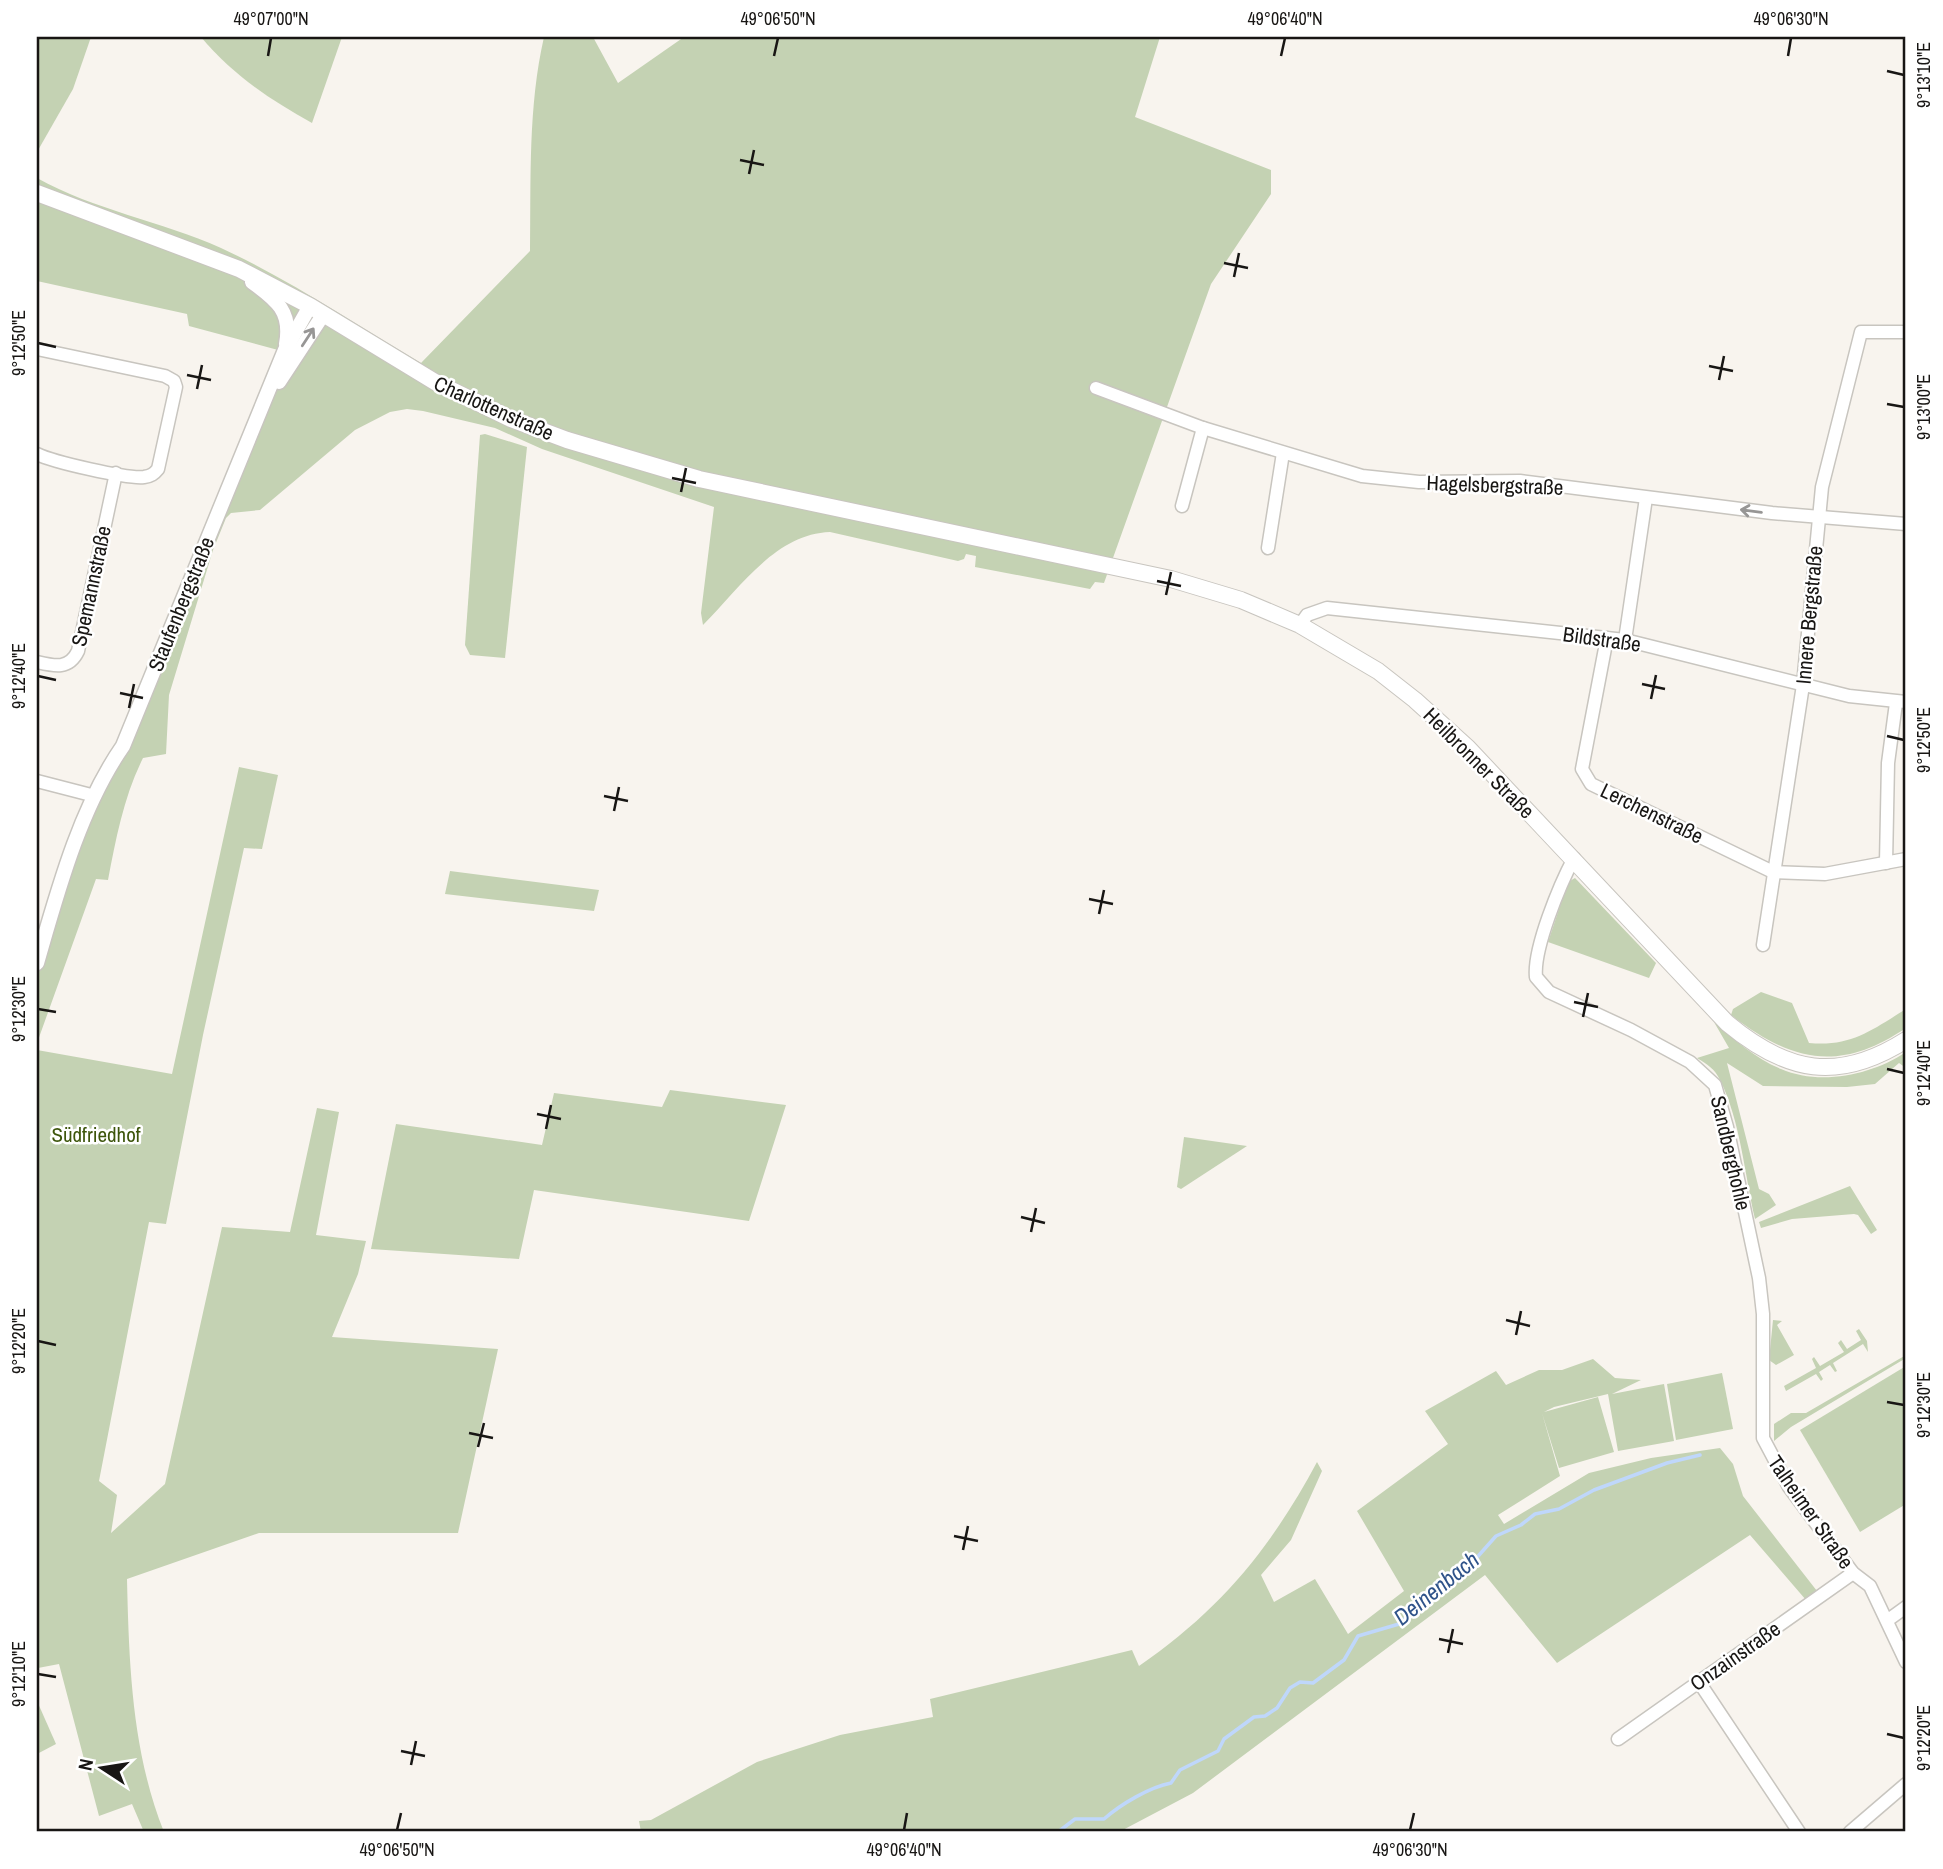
<svg xmlns="http://www.w3.org/2000/svg" width="1943" height="1869" font-family="'Archivo Narrow',sans-serif">
<rect width="100%" height="100%" fill="#f8f4ee"/>
<g fill="#c4d2b3">
<polygon points="37,37 91,37 73,89 37,152"/>
<path d="M201,37H342L312,123C269,99 233,75 201,37Z"/>
<path d="M544,37H593L618,83L684,37H1160L1135,117L1271,170V194L1211,284L1104,583L1095,582L1090,589L975,567L976,556L966,554L964,559L958,561L830,532C775,534 739,589 703,625L701,613L714,507L542,449L495,428L423,411L407,409L390,412L355,430L260,510L231,513L226,518L213,550L169,695L166,754L143,758C124,796 116,838 108,880L96,879L37,1043V966L93,804L278,350L189,326L187,314L37,281V178C94,210 161,221 221,248C290,280 355,324 421,363L530,251C531,179 528,107 544,37Z"/>
<polygon points="485,434 527,447 505,658 470,655 465,645 480,435"/>
<path d="M239,767L278,775L262,849L244,848L203,1035L166,1224L149,1222L99,1481L117,1495L111,1533L165,1484L222,1227L290,1232L317,1108L339,1112L316,1235L366,1241L358,1274L332,1337L498,1349L458,1533H259L127,1579C129,1665 132,1752 164,1832H144L132,1804L99,1816L59,1664L38,1668L37,1664V1050L172,1074Z"/>
<polygon points="450,871 599,890 594,911 445,894"/>
<polygon points="1575,878 1656,963 1649,978 1548,942 1568,882"/>
<path d="M1761,992L1792,1003L1809,1043C1851,1047 1872,1030 1906,1009V1028C1839,1073 1792,1062 1731,1015L1733,1009Z"/>
<path d="M1714,1022C1735,1040 1756,1059 1781,1069C1820,1086 1872,1075 1906,1052V1068L1899,1063L1875,1084L1847,1087L1763,1086L1727,1063L1759,1189L1769,1194L1776,1205L1755,1219C1745,1176 1740,1119 1720,1080C1715,1069 1707,1064 1697,1058L1729,1048Z"/>
<polygon points="670,1090 786,1105 749,1221 534,1190 519,1259 371,1249 396,1124 542,1145 554,1093 662,1107"/>
<polygon points="1184,1137 1247,1146 1181,1189 1177,1187"/>
<polygon points="1850,1186 1877,1230 1871,1234 1858,1215 1854,1214 1792,1219 1761,1228 1759,1222"/>
<polygon points="1773,1320 1782,1321 1777,1325 1794,1355 1776,1365 1769,1360"/>
<polygon points="1859,1329 1867,1341 1868,1352 1863,1344 1833,1363 1837,1371 1835,1372 1830,1365 1819,1372 1823,1379 1821,1381 1816,1374 1786,1391 1784,1386 1816,1368 1812,1359 1814,1357 1820,1366 1844,1352 1838,1343 1841,1340 1847,1349 1861,1340 1856,1331"/>
<polygon points="1906,1355 1906,1358 1791,1427 1774,1441 1774,1424 1791,1413 1806,1413"/>
<path d="M1593,1359L1615,1378L1641,1380L1612,1394L1664,1384L1674,1441L1618,1451L1608,1394L1554,1407L1544,1412L1598,1397L1614,1452L1559,1468L1542,1413L1560,1476L1498,1515L1504,1524L1589,1473L1651,1458L1720,1448L1733,1464L1743,1496L1817,1591L1806,1600L1750,1535L1557,1663L1485,1575L1193,1793L1119,1832H641L639,1821L651,1820L757,1762L840,1735L933,1717L930,1699L1132,1650L1139,1666C1220,1610 1271,1548 1317,1462L1322,1471L1291,1540L1261,1575L1274,1602L1315,1579L1348,1634L1404,1591L1357,1511L1448,1444L1425,1411L1496,1371L1506,1385L1539,1370H1562Z"/>
<polygon points="1906,1366 1906,1504 1860,1532 1800,1430"/>
<polygon points="1722,1373 1733,1429 1676,1440 1667,1384"/>
<polygon points="37,1701 56,1744 37,1754"/>
</g>
<g fill="none" stroke-linecap="round" stroke-linejoin="round">
<path stroke="#bfd7fb" stroke-width="3.5" d="M1058,1832L1075,1819H1104C1121,1804 1150,1787 1171,1783L1180,1770L1218,1751L1224,1739L1254,1717L1265,1716L1277,1708L1290,1688L1300,1682L1313,1683L1344,1660L1358,1636L1399,1624L1440,1586L1464,1572L1496,1536L1521,1525L1535,1514L1559,1509L1594,1490L1667,1463L1700,1455"/>
<defs>
<g id="minor">
<path d="M37,349L165,376L174,381L176,387L158,469C154,474 151,476 144,477C127,479 53,462 37,454"/>
<polyline points="1096,388 1203,428 1362,476 1419,482 1520,481 1772,513 1906,524"/>
<polyline points="1182,506 1203,428"/>
<polyline points="1268,548 1283,453"/>
<polyline points="1300,625 1307,615 1327,608 1625,640 1849,696 1906,702"/>
<polyline points="1607,638 1582,769 1591,784 1773,872 1825,874 1906,859"/>
<polyline points="1625,640 1646,498"/>
<path d="M37,662C54,666 69,670 78,651L116,473"/>
<polyline points="37,781 95,796"/>
<path d="M1574,858C1560,884 1533,949 1536,977L1549,992L1631,1030L1690,1062L1715,1085L1727,1127L1759,1278L1763,1314V1438L1789,1487L1853,1573L1870,1586L1906,1662"/>
<polyline points="1886,863 1888,763 1896,703"/>
<polyline points="1763,945 1803,685 1822,487 1861,332 1906,332"/>
<polyline points="1888,1620 1906,1607"/>
<polyline points="1699,1682 1799,1832"/>
<polyline points="1618,1739 1853,1573"/>
<polyline points="1850,1832 1906,1784"/>
</g>
<g id="tertiary">
<path d="M252,282C277,300 292,312 286,344"/>
<polyline points="279,382 323,315"/>
<path d="M37,963C58,890 80,808 123,746L285,350L310,306"/>
</g>
<path id="secondary" d="M37,193L239,269L310,306L435,382L511,419L567,440L699,479L1171,579L1241,600L1300,625L1378,671L1415,700L1468,748L1727,1023C1787,1073 1838,1083 1906,1040"/>
</defs>
<use href="#minor" stroke="#c8c5bf" stroke-width="15"/>
<use href="#tertiary" stroke="#c8c5bf" stroke-width="17"/>
<use href="#secondary" stroke="#c8c5bf" stroke-width="18"/>
<use href="#minor" stroke="#fff" stroke-width="12"/>
<use href="#tertiary" stroke="#fff" stroke-width="14"/>
<use href="#secondary" stroke="#fff" stroke-width="16"/>
</g>
<defs><path id="oneway-shaft" d="M-6 0H5M1.5-3L5.5 0L1.5 3" fill="none" stroke-width="1.6" stroke-linecap="round" stroke-linejoin="round" transform="scale(1.75)"/></defs>
<g stroke="#979695">
<use href="#oneway-shaft" transform="translate(308 337) rotate(-57)"/>
<use href="#oneway-shaft" transform="translate(1751 511) rotate(-173)"/>
</g>
<path fill="none" stroke="#181614" stroke-width="2.5" d="M268,56L271,38M774,56L778,38M1281,56L1285,38M1788,56L1791,38M1887,71L1904,75M740,160L764,165M749,174L754,150M1224,263L1248,268M1234,277L1239,253M38,343L56,347M1709,366L1733,371M187,375L211,380M1719,380L1724,356M197,389L202,365M1887,404L1904,407M672,478L696,483M681,492L686,468M1157,581L1181,586M1166,595L1171,572M38,676L56,680M1642,684L1665,689M120,693L143,698M1651,699L1656,675M129,708L134,684M1887,736L1904,740M604,796L628,801M614,811L619,787M1089,899L1113,904M1099,914L1104,890M1574,1002L1598,1007M38,1009L56,1012M1583,1017L1588,993M1887,1069L1904,1073M537,1114L561,1119M546,1129L551,1105M1021,1217L1045,1223M1031,1232L1036,1208M1506,1320L1530,1326M1516,1335L1521,1311M38,1341L56,1345M1887,1402L1904,1405M469,1433L493,1438M478,1447L484,1423M954,1536L978,1541M963,1550L968,1526M1439,1639L1463,1644M1448,1653L1453,1629M38,1674L56,1677M1887,1734L1904,1738M401,1751L425,1756M411,1765L416,1741M397,1830L401,1813M904,1830L907,1813M1410,1830L1414,1813"/>
<g text-anchor="middle" dominant-baseline="central" stroke-width="5" stroke-linejoin="round" paint-order="stroke">
<g font-size="21" fill="#181614" stroke="#fff">
<text transform="translate(494 408) rotate(24)">Charlottenstraße</text>
<text transform="translate(1495 485) rotate(2)">Hagelsbergstraße</text>
<text transform="translate(91 586) rotate(-78)">Spemannstraße</text>
<text transform="translate(181 604) rotate(-68)">Staufenbergstraße</text>
<text transform="translate(1809 615) rotate(-85)">Innere Bergstraße</text>
<text transform="translate(1602 639) rotate(8)">Bildstraße</text>
<text transform="translate(1479 763) rotate(45)">Heilbronner Straße</text>
<text transform="translate(1652 813) rotate(26)">Lerchenstraße</text>
<text transform="translate(1731 1153) rotate(77)">Sandberghohle</text>
<text transform="translate(1811 1512) rotate(55)">Talheimer Straße</text>
<text transform="translate(1735 1656) rotate(-35)">Onzainstraße</text>
</g>
<g font-size="21" fill="#3d550b" stroke="#fff">
<text x="96" y="1134">Südfriedhof</text>
</g>
<g font-size="23" font-style="italic" fill="#2f538a" stroke="#fff">
<text transform="translate(1436 1588) rotate(-39)">Deinenbach</text>
</g>
</g>
<rect width="1943" height="1869" fill="none" stroke="#ffffff" stroke-width="77"/>
<g transform="translate(102 1768) rotate(282)" stroke="#ffffff" stroke-width="5" paint-order="stroke">
<path d="M0-5L12 26L0 18L-12 26Z" fill="#181614"/>
<text y="-10" font-size="19" font-weight="bold" text-anchor="middle" fill="#181614">N</text>
</g>
<rect x="38" y="38" width="1866" height="1792" fill="none" stroke="#181614" stroke-width="2.5"/>
<g font-size="18" text-anchor="middle" fill="#181614">
<text x="271" y="25">49°07'00"N</text>
<text x="778" y="25">49°06'50"N</text>
<text x="1285" y="25">49°06'40"N</text>
<text x="1791" y="25">49°06'30"N</text>
<text transform="translate(1924 75) rotate(-90)" y="6">9°13'10"E</text>
<text transform="translate(19 343) rotate(-90)" y="6">9°12'50"E</text>
<text transform="translate(1924 407) rotate(-90)" y="6">9°13'00"E</text>
<text transform="translate(19 676) rotate(-90)" y="6">9°12'40"E</text>
<text transform="translate(1924 740) rotate(-90)" y="6">9°12'50"E</text>
<text transform="translate(19 1009) rotate(-90)" y="6">9°12'30"E</text>
<text transform="translate(1924 1073) rotate(-90)" y="6">9°12'40"E</text>
<text transform="translate(19 1341) rotate(-90)" y="6">9°12'20"E</text>
<text transform="translate(1924 1405) rotate(-90)" y="6">9°12'30"E</text>
<text transform="translate(19 1674) rotate(-90)" y="6">9°12'10"E</text>
<text transform="translate(1924 1738) rotate(-90)" y="6">9°12'20"E</text>
<text x="397" y="1856">49°06'50"N</text>
<text x="904" y="1856">49°06'40"N</text>
<text x="1410" y="1856">49°06'30"N</text>
</g>
</svg>
